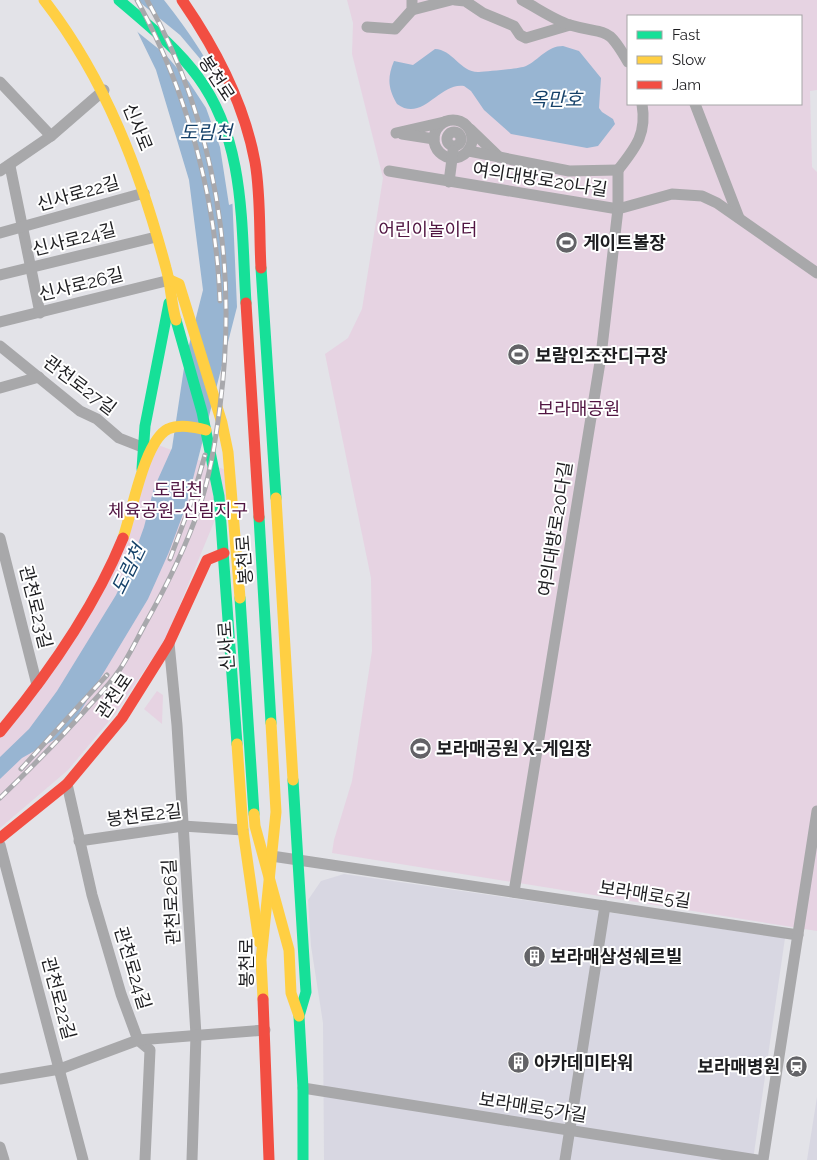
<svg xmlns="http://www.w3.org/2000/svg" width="817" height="1160" font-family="Raleway,'Noto Sans KR',sans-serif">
<rect width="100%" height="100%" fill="#e3e3e8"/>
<g fill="#d8d7e2">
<polygon points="344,874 785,938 753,1160 324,1160 323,1023 311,946 308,900 321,881"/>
<polygon points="817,1097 817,1160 807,1160"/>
</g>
<g fill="#e6d3e2" fill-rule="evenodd">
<path d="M347,0H817V90L810,91L812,167L817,172V931L332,853L334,840L352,781L372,651L371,578L325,354L348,338L362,309L383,178L352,54L353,23ZM628,16H801V104H628Z"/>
<polygon points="147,441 226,470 227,498 214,522 166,638 115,714 68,770 0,828 0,736 121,553"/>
<polygon points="157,691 163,695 162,724 144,709"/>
</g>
<g fill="#98b5d2">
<path d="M122,0H164C190,33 211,64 228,102L237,307L186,506L169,552L148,599L68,732L22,758L0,779V757L29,729L57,691L116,595L131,563L144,527L154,488L172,448L185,361L203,290L189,180L156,70Z"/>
<path d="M563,46L579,51L601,78L599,108L602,112L613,119L615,124L598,146L587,148L511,134L484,110L471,91L464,86C439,82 423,123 397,104C388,88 387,78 394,61L413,65L435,49C452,49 461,73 479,72C488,71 519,69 526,66C539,60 547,46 563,46Z"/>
</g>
<polygon fill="#e3e3e8" points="120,0 137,0 180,35 207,67 217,84 222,82 240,134 248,198 229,205 220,147 206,108 189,82 165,54 135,30"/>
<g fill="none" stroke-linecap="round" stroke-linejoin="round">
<g stroke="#a8a8aa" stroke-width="11">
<polyline points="455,0 465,1 483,13 514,26 520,35 526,38 570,25"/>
<path d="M522,0C537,8 554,20 570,25C608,36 606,24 628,62"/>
<polyline points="412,10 451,0"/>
<polyline points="367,27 395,29 412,10 412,0"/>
<polyline points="0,82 51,136"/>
<polyline points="695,104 739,218"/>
<circle cx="453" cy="139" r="19"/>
<polyline points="470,129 499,157"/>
<circle cx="454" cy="139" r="7"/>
<polyline points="396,133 444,122"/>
<polyline points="402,134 434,139"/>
<polyline points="469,151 569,171 618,170"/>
<polyline points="10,166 40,313"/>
<path d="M618,170C636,147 647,134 642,104"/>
<polyline points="0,171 51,136 104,90"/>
<polyline points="389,171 618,209 672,194 702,196 717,203 817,273"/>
<polyline points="449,182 453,151"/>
<polyline points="0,233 144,193"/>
<polyline points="0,275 156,237"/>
<polyline points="0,322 170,280"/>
<polyline points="0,346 80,411 97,419 119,438 142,447"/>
<polyline points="0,388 39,377"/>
<polyline points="0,538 37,685"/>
<polyline points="169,643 177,725 196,1035 192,1160"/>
<polyline points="67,784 92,895 121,994 138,1040 150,1050 145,1160"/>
<polyline points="79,841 183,826 243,830"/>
<polyline points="0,845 83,1160"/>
<polyline points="265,855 798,935"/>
<polyline points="514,892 601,356 618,209 618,170"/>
<polyline points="0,1079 60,1069 138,1040 265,1030"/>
<polyline points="303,1088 757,1160"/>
<polyline points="0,1147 4,1160"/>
<polyline points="565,1160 605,906"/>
<polyline points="763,1160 817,811"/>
</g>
<g stroke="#16e098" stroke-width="11">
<path d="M119,0C147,24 176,47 198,77C246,142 241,226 246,303"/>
<polyline points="261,268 276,498"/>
<polyline points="176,320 202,412 219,496 237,744"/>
<polyline points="142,469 145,426 169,303"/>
<polyline points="259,517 271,723"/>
<polyline points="240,598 254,814"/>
<polyline points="293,780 306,992 299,1016 303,1088 303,1160"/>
</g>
<g stroke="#ffcf43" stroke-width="11">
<path d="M44,0C106,80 140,171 166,268C171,285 171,303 176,320"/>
<polyline points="170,280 179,284 222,423 228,452 240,598"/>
<polyline points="276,498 293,780"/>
<path d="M123,538C132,513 144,441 168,429C180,424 194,427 206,430"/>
<polyline points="237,744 243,830 259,942"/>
<polyline points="254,814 255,826 289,950 291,993 299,1016"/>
<polyline points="263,999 261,960 276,812 271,723"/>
</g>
<g stroke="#f24e42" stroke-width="11">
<path d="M182,0C216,49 244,102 255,162C261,196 259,233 261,268"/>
<polyline points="246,303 259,517"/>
<path d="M0,732C49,673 94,609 123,538"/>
<polyline points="0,838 67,784 122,718 169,643 207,560 224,553"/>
<polyline points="263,999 269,1160"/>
</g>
<defs>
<g id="rail">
<path d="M137,0C187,91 216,197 220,301"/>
<polyline points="170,559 192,500 205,455"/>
<polyline points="21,769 107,675"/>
<path d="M0,798C31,768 61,738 89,706C99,695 110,684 118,672C128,658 136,641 144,626C166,587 188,544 201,502C211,471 216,438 220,406C238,267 216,123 147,0"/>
</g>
</defs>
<use href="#rail" stroke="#a8a8ac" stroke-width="5"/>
<use href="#rail" stroke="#fff" stroke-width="3" stroke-dasharray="9" stroke-linecap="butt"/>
</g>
<defs>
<symbol id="stadium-disc" viewBox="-11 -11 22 22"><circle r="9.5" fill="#636367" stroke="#fff"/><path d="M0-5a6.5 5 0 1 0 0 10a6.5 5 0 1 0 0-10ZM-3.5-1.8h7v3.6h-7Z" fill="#fff"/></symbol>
<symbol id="building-disc" viewBox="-11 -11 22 22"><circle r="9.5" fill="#636367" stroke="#fff"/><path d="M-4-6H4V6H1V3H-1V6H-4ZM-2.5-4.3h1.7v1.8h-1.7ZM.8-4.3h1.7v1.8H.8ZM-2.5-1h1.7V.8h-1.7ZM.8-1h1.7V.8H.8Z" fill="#fff"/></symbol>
<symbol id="station-disc" viewBox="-11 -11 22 22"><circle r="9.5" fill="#636367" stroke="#fff"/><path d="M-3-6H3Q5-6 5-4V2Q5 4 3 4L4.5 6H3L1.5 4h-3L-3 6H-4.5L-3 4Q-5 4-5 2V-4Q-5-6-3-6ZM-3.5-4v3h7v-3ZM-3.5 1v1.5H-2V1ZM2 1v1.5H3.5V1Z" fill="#fff"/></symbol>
</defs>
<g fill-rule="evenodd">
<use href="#stadium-disc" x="554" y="230" width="25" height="25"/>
<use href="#stadium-disc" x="506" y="342" width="25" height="25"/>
<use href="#stadium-disc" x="408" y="736" width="25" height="25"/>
<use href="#building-disc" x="522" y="944" width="25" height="25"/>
<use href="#building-disc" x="506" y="1050" width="25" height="25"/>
<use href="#station-disc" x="784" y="1054" width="25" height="25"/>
</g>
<g text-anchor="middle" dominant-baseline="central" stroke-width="4" stroke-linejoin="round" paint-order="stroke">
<g font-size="18" fill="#1e1e21" stroke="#fff">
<text transform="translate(217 78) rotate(57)">봉천로</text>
<text transform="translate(138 127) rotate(68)">신사로</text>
<text transform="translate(540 179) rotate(9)">여의대방로20나길</text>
<text transform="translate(78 193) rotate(-16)">신사로22길</text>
<text transform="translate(74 239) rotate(-14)">신사로24길</text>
<text transform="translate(81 284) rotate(-14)">신사로26길</text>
<text transform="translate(80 385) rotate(37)">관천로27길</text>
<text transform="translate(555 529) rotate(-81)">여의대방로20다길</text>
<text transform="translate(244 560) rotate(-94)">봉천로</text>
<text transform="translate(36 607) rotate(76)">관천로23길</text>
<text transform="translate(226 646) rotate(-94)">신사로</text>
<text transform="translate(114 696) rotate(-56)">관천로</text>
<text transform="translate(144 815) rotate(-7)">봉천로2길</text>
<text transform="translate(645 894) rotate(9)">보라매로5길</text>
<text transform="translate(171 902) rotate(-93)">관천로26길</text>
<text transform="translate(246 963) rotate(-90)">봉천로</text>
<text transform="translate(133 968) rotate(73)">관천로24길</text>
<text transform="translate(59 998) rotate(75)">관천로22길</text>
<text transform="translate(533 1107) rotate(9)">보라매로5가길</text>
</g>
<g font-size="18" fill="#511542" stroke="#fff">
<text x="428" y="229">어린이놀이터</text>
<text x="579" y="408">보라매공원</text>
<text x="178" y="489">도림천<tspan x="178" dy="21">체육공원-신림지구</tspan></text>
</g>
<g font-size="18" font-weight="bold" fill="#1e1e21" stroke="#fff" text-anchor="start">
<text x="583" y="242">게이트볼장</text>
<text x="535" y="355">보람인조잔디구장</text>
<text x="436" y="748">보라매공원 X-게임장</text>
<text x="550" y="956">보라매삼성쉐르빌</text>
<text x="534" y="1062">아카데미타워</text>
<text x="780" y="1066" text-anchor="end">보라매병원</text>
</g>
<g font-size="19" font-style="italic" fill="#154169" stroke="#fff">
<text x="556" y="99">옥만호</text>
<text x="206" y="132">도림천</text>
<text transform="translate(128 569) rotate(-64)">도림천</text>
</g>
</g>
<rect x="627" y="15" width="175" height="90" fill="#ffffff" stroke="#a5a5a6"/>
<rect x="637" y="31" width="25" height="8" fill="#16e098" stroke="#a5a5a6"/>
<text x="672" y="40" font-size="15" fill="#1e1e21">Fast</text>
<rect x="637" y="56" width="25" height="8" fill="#ffcf43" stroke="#a5a5a6"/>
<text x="672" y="65" font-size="15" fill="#1e1e21">Slow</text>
<rect x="637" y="81" width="25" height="8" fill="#f24e42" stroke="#a5a5a6"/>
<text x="672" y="90" font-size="15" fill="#1e1e21">Jam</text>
</svg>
